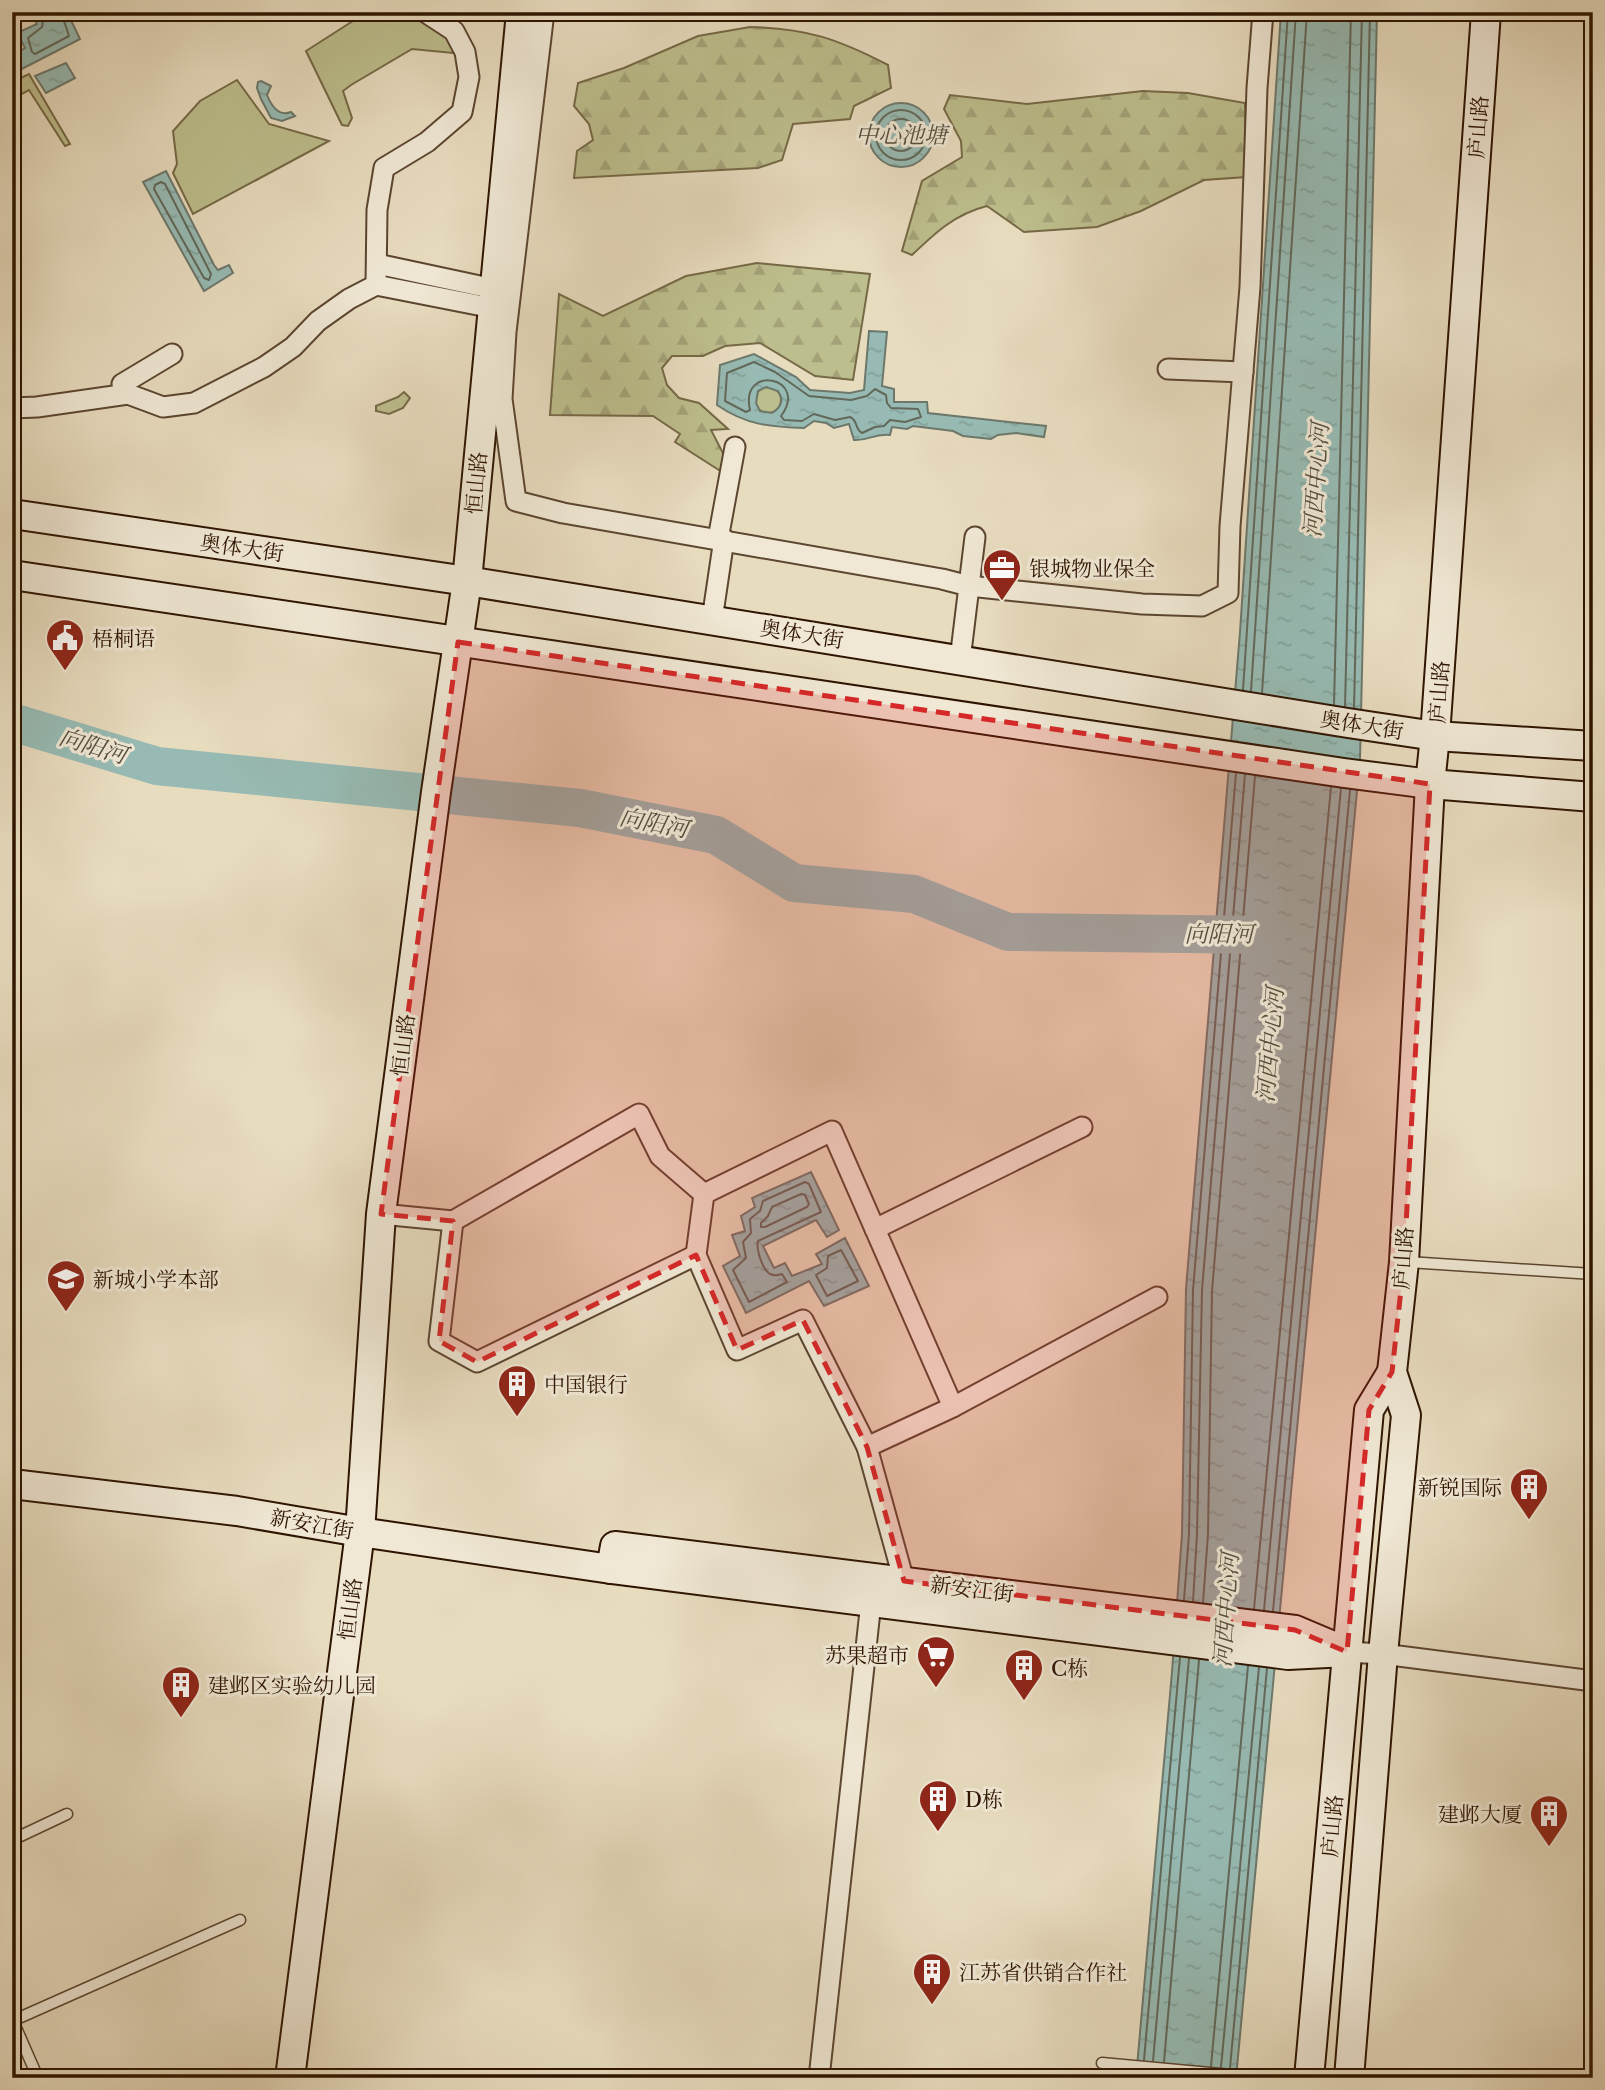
<svg xmlns="http://www.w3.org/2000/svg" width="1605" height="2090" font-family="'Libre Caslon Text','Noto Serif SC',serif">
<defs>
<pattern id="forest-firs" width="22" height="20" patternUnits="userSpaceOnUse" patternTransform="scale(1.75)"><rect width="22" height="20" fill="#bdbe8d"/><path d="M5 1l3.5 6h-7zM16 11l3.5 6h-7z" fill="#a3a278"/></pattern>
<pattern id="water-ripples" width="26" height="14" patternUnits="userSpaceOnUse" patternTransform="scale(1.75)"><rect width="26" height="14" fill="#97bbb4"/><path d="M2 4q2-2 4 0t4 0M15 11q2-2 4 0t4 0" fill="none" stroke="#82a099"/></pattern>
</defs>
<rect width="100%" height="100%" fill="#e8dcbf"/>
<filter id="stains"><feTurbulence type="fractalNoise" baseFrequency=".00286" numOctaves="4"/><feColorMatrix values="0 0 0 0 .2 0 0 0 0 .09 0 0 0 0 .02 0 0 0 .5 -.17"/></filter>
<radialGradient id="worn" r=".72"><stop offset=".6" stop-color="#630" stop-opacity="0"/><stop offset="1" stop-color="#630" stop-opacity=".3"/></radialGradient>
<g fill="#bdbe8d" stroke="#766946" stroke-width="2">
<polygon points="367,12 417,12 456,46 453,53 412,49 351,85 343,91 352,118 348,126 342,125 306,51"/>
<polygon points="29,74 70,144 65,146 29,90 12,99 12,82"/>
<polygon points="237,80 269,124 329,141 193,214 173,173 177,164 173,131 200,101"/>
<circle cx="768" cy="400" r="13"/>
</g>
<g fill="url(#forest-firs)" stroke="#766946" stroke-width="2">
<path d="M750,27C806,28 838,39 888,65L891,88L854,106L850,119L793,124L782,160L758,168L574,178L577,151L593,140L589,124L574,106L578,83L624,68L698,36Z"/>
<path d="M1143,91L1188,93L1245,103L1246,177L1204,180L1141,211L1097,227L1024,232L987,206C955,214 935,233 912,255L902,251L922,181L962,157L961,141L944,109L950,95L1027,104Z"/>
<polygon points="757,263 870,274 853,380 815,376 760,343 725,346 703,356 672,356 662,368 667,385 679,398 699,403 728,429 711,430 726,459 722,472 675,442 680,434 653,416 550,415 559,294 603,316 686,276"/>
<polygon points="404,392 410,398 403,408 389,414 376,411 376,406 398,397"/>
</g>
<g fill="url(#water-ripples)" stroke="#6d786c" stroke-width="2" fill-rule="evenodd">
<polygon points="30,12 67,12 80,39 12,74 12,56 25,48 17,33 37,24"/>
<polygon points="1281,12 1377,12 1360,759 1236,2078 1136,2078 1172,1672 1182,1534 1186,1289 1240,632"/>
<polygon points="66,63 75,78 46,93 35,76"/>
<path d="M261,81L271,86L267,95C271,105 278,117 291,112L295,116L282,121L271,118L261,99L257,88L258,82Z"/>
<circle cx="901" cy="135" r="32"/>
<polygon points="166,171 214,265 218,270 229,265 233,273 204,291 143,182"/>
<path d="M869,331L887,332L882,386L894,389V402H927L928,413L1046,426L1044,437L1016,433L998,435L991,439L963,436L953,431L913,426L907,429L892,427L890,435C874,433 869,441 854,440L849,424L834,428L826,423L814,421L804,428C770,427 746,425 717,405L720,365L754,354L796,377L810,390L850,393L864,390ZM766,387L778,391C784,399 782,407 772,413L760,411L756,403L758,391Z"/>
<polygon points="811,1172 839,1230 827,1237 816,1220 763,1246 774,1268 785,1263 792,1276 822,1264 816,1254 845,1238 869,1286 824,1306 809,1281 746,1313 723,1266 740,1256 732,1235 745,1231 741,1216 755,1207 752,1198"/>
</g>
<g fill="none" stroke-linecap="round" stroke-linejoin="round">
<g stroke="#62685a" stroke-width="2">
<polyline points="38,12 43,21 42,27 28,38 32,52 35,54 69,36 61,12"/>
<circle cx="901" cy="135" r="25"/>
<circle cx="901" cy="135" r="16"/>
<polygon points="161,182 165,184 211,274 209,280 204,278 154,189 155,185"/>
<path d="M754,362L775,372L809,396L851,400L867,396L875,389L886,395L887,403L891,408L918,409L921,417L905,422L890,420L884,426L875,427L862,433C855,430 858,420 850,417L835,420L814,414L802,421L784,420L781,416C810,377 739,363 750,410L746,412L725,401L727,373Z"/>
<polyline points="1243,690 1288,12"/>
<polyline points="1251,691 1296,12"/>
<polyline points="1262,693 1307,12"/>
<polyline points="1334,705 1351,12"/>
<polyline points="1345,707 1362,12"/>
<polyline points="1354,708 1370,12"/>
<path d="M805,1182L809,1184L821,1212L758,1241C756,1249 762,1269 770,1274C774,1276 779,1275 782,1274L787,1282L749,1302L733,1270L746,1258L743,1242L751,1233L750,1219L760,1211L763,1201Z"/>
<polygon points="801,1194 805,1195 809,1204 807,1207 765,1227 761,1227 761,1223 768,1216 772,1207"/>
<polygon points="841,1250 858,1281 827,1296 816,1275 827,1268 828,1256"/>
<polyline points="1184,1600 1189,1534 1193,1290 1236,773"/>
<polyline points="1193,1602 1197,1534 1202,1290 1245,774"/>
<polyline points="1203,1603 1208,1534 1212,1291 1255,776"/>
<polyline points="1254,1609 1331,787"/>
<polyline points="1264,1610 1341,788"/>
<polyline points="1273,1611 1350,790"/>
<polyline points="1144,2060 1180,1657"/>
<polyline points="1153,2061 1189,1658"/>
<polyline points="1164,2062 1199,1660"/>
<polyline points="1211,2066 1248,1666"/>
<polyline points="1221,2067 1259,1667"/>
<polyline points="1230,2068 1267,1668"/>
</g>
<polyline stroke="#97bbb4" stroke-width="38" points="12,722 157,766 580,808 716,835 794,883 914,894 1008,932 1267,935"/>
<defs>
<g id="lane">
<polyline points="1408,1262 1593,1274"/>
<polyline points="12,1840 67,1814"/>
<polyline points="12,2021 240,1920"/>
<polyline points="13,2021 38,2078"/>
<polyline points="1102,2063 1264,2078"/>
</g>
<g id="street">
<polyline points="544,12 506,332 502,399 516,501 563,513 942,579 969,586 1142,604 1202,606 1228,593 1230,526 1250,287 1257,88 1263,12"/>
<polyline points="377,264 494,289"/>
<polyline points="376,285 493,308"/>
<polyline points="172,354 122,384 128,394 163,407 194,403 264,367 293,347 318,321 349,299 376,285 377,210 384,168 427,142 462,112 469,77 465,52 454,31 425,12"/>
<polyline points="1168,369 1243,372"/>
<polyline points="12,408 37,407 128,394"/>
<polyline points="718,539 735,447"/>
<polyline points="712,620 724,539"/>
<polyline points="960,660 975,537"/>
<polyline points="381,1214 453,1221 639,1114 660,1156 704,1194 832,1131 953,1407 867,1447 904,1581"/>
<polyline points="453,1221 439,1341 477,1362 696,1255 737,1350 803,1320 867,1447"/>
<polyline points="875,1229 1082,1127"/>
<polyline points="696,1255 704,1194"/>
<polyline points="953,1407 1157,1297"/>
<polyline points="1347,1652 1383,1654 1593,1681"/>
<polyline points="819,2078 871,1602"/>
</g>
<g id="secondary">
<polyline points="12,514 467,581 1348,723 1435,736 1593,746"/>
<polyline points="12,575 1344,773 1430,784 1593,797"/>
<polyline points="12,1484 237,1511 360,1532 611,1569 1288,1655 1347,1652"/>
<polyline points="611,1569 615,1546 1295,1630 1340,1649"/>
<polyline points="290,2078 360,1532 381,1214 436,792 467,581 521,12"/>
<polyline points="1309,2078 1369,1410 1392,1372"/>
<polyline points="1349,2078 1383,1654 1406,1415 1392,1372 1404,1262 1430,784 1435,736 1486,12"/>
</g>
</defs>
<use href="#lane" stroke="#5c4630" stroke-width="13"/>
<use href="#street" stroke="#5c4630" stroke-width="23"/>
<use href="#secondary" stroke="#2e1400" stroke-width="32"/>
<use href="#lane" stroke="#f0e8d5" stroke-width="10"/>
<use href="#street" stroke="#f0e8d5" stroke-width="19"/>
<use href="#secondary" stroke="#f0e8d5" stroke-width="28"/>
</g>
<path fill="#d62828" fill-opacity="0.2" stroke="#d62828" stroke-width="5" stroke-dasharray="14 9" stroke-linejoin="round" d="M458,642L1430,784L1404,1262L1392,1372L1369,1410L1347,1652L1295,1630L904,1581L867,1447L803,1320L737,1350L696,1255L477,1362L439,1341L453,1221L381,1214Z"/>
<defs>
<symbol id="office-pin" viewBox="-11 -11 22 30"><path d="M0 17L-7.5 6A9.5 9.5 0 1 1 7.5 6Z" fill="#8f2418" stroke="#f0e8d5"/><path d="M-6-3h4V-5.5h4V-3h4V5H-6ZM-1-4.5V-3h2v-1.5ZM-6 0V1H6V0Z" fill="#fff"/></symbol>
<symbol id="civic-pin" viewBox="-11 -11 22 30"><path d="M0 17L-7.5 6A9.5 9.5 0 1 1 7.5 6Z" fill="#8f2418" stroke="#f0e8d5"/><path d="M-.6-6.5H3V-4.5H.6V-3L4-1V1h2V6H-6V1h2V-1L-.6-3ZM-1.2 2.5V6h2.4V2.5Z" fill="#fff"/></symbol>
<symbol id="school-pin" viewBox="-11 -11 22 30"><path d="M0 17L-7.5 6A9.5 9.5 0 1 1 7.5 6Z" fill="#8f2418" stroke="#f0e8d5"/><path d="M0-5L7-2L0 1L-7-2ZM-4 1L0 2.5L4 1V4Q0 6-4 4Z" fill="#fff"/></symbol>
<symbol id="building-pin" viewBox="-11 -11 22 30"><path d="M0 17L-7.5 6A9.5 9.5 0 1 1 7.5 6Z" fill="#8f2418" stroke="#f0e8d5"/><path d="M-4-6H4V6H1V3H-1V6H-4ZM-2.5-4.3h1.7v1.8h-1.7ZM.8-4.3h1.7v1.8H.8ZM-2.5-1h1.7V.8h-1.7ZM.8-1h1.7V.8H.8Z" fill="#fff"/></symbol>
<symbol id="supermarket-pin" viewBox="-11 -11 22 30"><path d="M0 17L-7.5 6A9.5 9.5 0 1 1 7.5 6Z" fill="#8f2418" stroke="#f0e8d5"/><path d="M-6-5.5h2.5l.6 2H6L4.5 2H-2.5L-4.4-4H-6ZM-1.5 3.2a1.3 1.3 0 1 0 .1 0ZM3 3.2a1.3 1.3 0 1 0 .1 0Z" fill="#fff"/></symbol>
</defs>
<g fill-rule="evenodd">
<use href="#office-pin" x="980" y="546" width="44" height="60"/>
<use href="#civic-pin" x="43" y="616" width="44" height="60"/>
<use href="#school-pin" x="44" y="1257" width="44" height="60"/>
<use href="#building-pin" x="495" y="1362" width="44" height="60"/>
<use href="#building-pin" x="1507" y="1465" width="44" height="60"/>
<use href="#supermarket-pin" x="914" y="1633" width="44" height="60"/>
<use href="#building-pin" x="1002" y="1646" width="44" height="60"/>
<use href="#building-pin" x="159" y="1663" width="44" height="60"/>
<use href="#building-pin" x="916" y="1777" width="44" height="60"/>
<use href="#building-pin" x="1527" y="1792" width="44" height="60"/>
<use href="#building-pin" x="910" y="1950" width="44" height="60"/>
</g>
<g text-anchor="middle" dominant-baseline="central" stroke-width="6" stroke-linejoin="round" paint-order="stroke">
<g font-size="21" fill="#2e1400" stroke="#f0e8d5">
<text transform="translate(1478 127) rotate(-86)">庐山路</text>
<text transform="translate(476 483) rotate(-85)">恒山路</text>
<text transform="translate(242 548) rotate(8)">奥体大街</text>
<text transform="translate(802 634) rotate(9)">奥体大街</text>
<text transform="translate(1439 692) rotate(-86)">庐山路</text>
<text transform="translate(1362 725) rotate(9)">奥体大街</text>
<text transform="translate(403 1045) rotate(-83)">恒山路</text>
<text transform="translate(1403 1258) rotate(-86)">庐山路</text>
<text transform="translate(312 1524) rotate(10)">新安江街</text>
<text transform="translate(972 1589) rotate(7)">新安江街</text>
<text transform="translate(350 1609) rotate(-83)">恒山路</text>
<text transform="translate(1332 1826) rotate(-85)">庐山路</text>
</g>
<g font-size="21" fill="#2e1400" stroke="#f0e8d5" text-anchor="start">
<text x="1029" y="568">银城物业保全</text>
<text x="92" y="638">梧桐语</text>
<text x="93" y="1279">新城小学本部</text>
<text x="544" y="1384">中国银行</text>
<text x="1502" y="1487" text-anchor="end">新锐国际</text>
<text x="909" y="1655" text-anchor="end">苏果超市</text>
<text x="1051" y="1668">C栋</text>
<text x="208" y="1685">建邺区实验幼儿园</text>
<text x="965" y="1799">D栋</text>
<text x="1522" y="1814" text-anchor="end">建邺大厦</text>
<text x="959" y="1972">江苏省供销合作社</text>
</g>
<g font-size="23" font-style="italic" fill="#534e3f" stroke="#f0e8d5">
<text x="901" y="135">中心池塘</text>
<text transform="translate(1316 480) rotate(-86)">河西中心河</text>
<text transform="translate(93 746) rotate(17)">向阳河</text>
<text transform="translate(654 823) rotate(11)">向阳河</text>
<text x="1219" y="934">向阳河</text>
<text transform="translate(1270 1045) rotate(-85)">河西中心河</text>
<text transform="translate(1226 1610) rotate(-86)">河西中心河</text>
</g>
</g>
<rect width="1605" height="2090" fill="none" stroke="#e8dcbf" stroke-width="42"/>
<rect x="14" y="14" width="1577" height="2062" fill="none" stroke="#2e1400" stroke-width="3.5"/>
<rect x="21" y="21" width="1563" height="2048" fill="none" stroke="#2e1400" stroke-width="2"/>
<rect width="100%" height="100%" filter="url(#stains)"/>
<rect width="100%" height="100%" fill="url(#worn)"/>
</svg>
